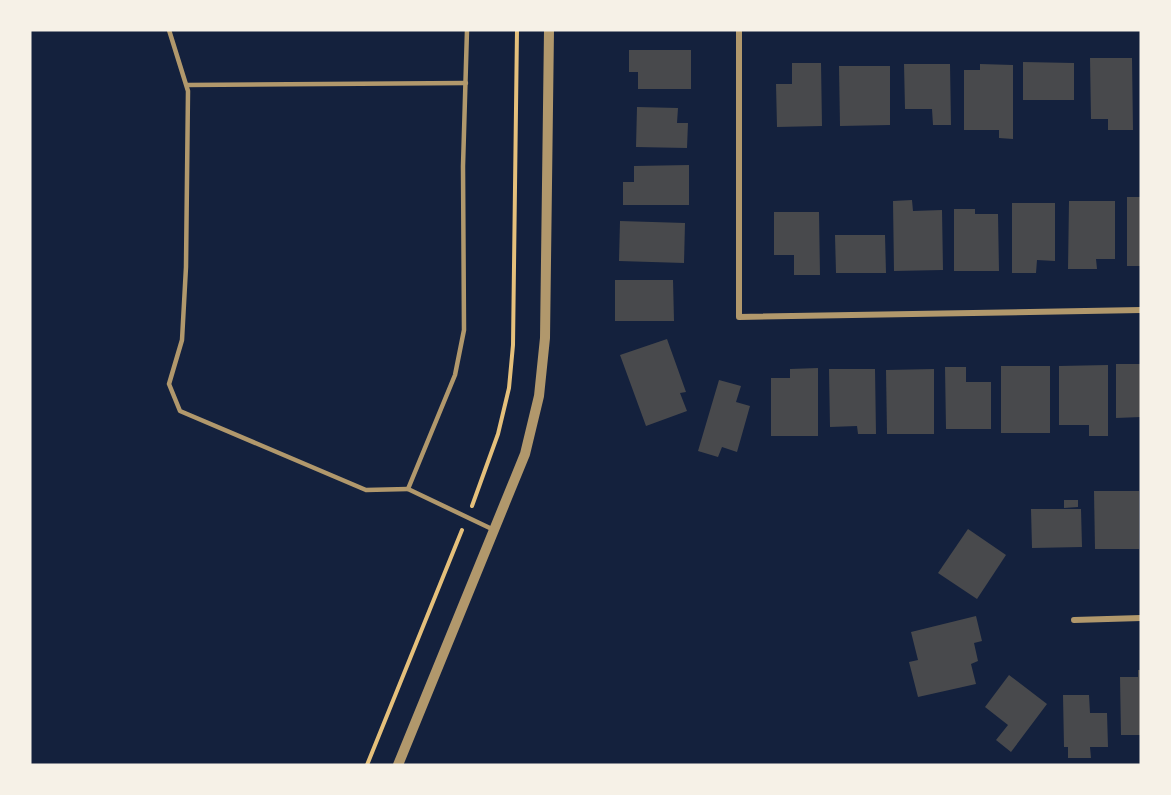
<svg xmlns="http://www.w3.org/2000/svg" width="1171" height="795" font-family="Rubik,sans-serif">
<rect width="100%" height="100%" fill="#14213d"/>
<g fill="#48494c">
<polygon points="629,50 691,50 691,89 638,89 638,72 629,72"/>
<polygon points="1090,58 1132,58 1133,130 1108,130 1108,119 1091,119"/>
<polygon points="1023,62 1074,63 1074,100 1023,100"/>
<polygon points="792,63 821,63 822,126 777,127 776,84 792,84"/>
<polygon points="904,64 950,64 951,125 933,125 932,109 905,109"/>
<polygon points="980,64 1013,65 1013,139 999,138 999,130 964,130 964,70 980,70"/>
<polygon points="839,66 890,66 890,125 840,126"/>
<polygon points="637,107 678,108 677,123 688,123 687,148 636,147"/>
<polygon points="689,165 689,205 623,205 623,182 634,182 634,166"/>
<rect x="1127" y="197" width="14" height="69"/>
<polygon points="912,200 913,211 942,210 943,270 894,271 893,201"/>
<polygon points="1069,201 1115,201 1115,259 1096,259 1097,269 1068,269"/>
<polygon points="1012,203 1055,203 1055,261 1037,260 1036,273 1012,273"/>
<polygon points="954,209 975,209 975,214 998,214 999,271 954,271"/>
<polygon points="774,212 819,212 820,275 794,275 794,255 774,255"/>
<polygon points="620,221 685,223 684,263 619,261"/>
<polygon points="835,235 885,235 886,273 836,273"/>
<polygon points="615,280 673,280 674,321 615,321"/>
<polygon points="667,339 686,392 680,393 687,411 646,426 620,355"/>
<polygon points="1116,364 1141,364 1141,417 1116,418"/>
<polygon points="1108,365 1108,436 1089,436 1089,425 1059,425 1059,366"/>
<rect x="1001" y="366" width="49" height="67"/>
<polygon points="945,367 966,367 966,382 991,382 991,429 946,429"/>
<polygon points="818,368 818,436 771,436 771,378 790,378 790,369"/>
<polygon points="829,369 875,369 876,434 858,434 857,426 830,427"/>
<polygon points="934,369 934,434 887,434 886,370"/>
<polygon points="719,380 741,386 736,402 750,406 737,452 722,447 718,457 698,451"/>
<polygon points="1094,491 1139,491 1139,549 1095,549"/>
<polygon points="1064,500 1078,500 1078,507 1064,508"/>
<polygon points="1031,509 1081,509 1082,547 1032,548"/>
<polygon points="968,529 1006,555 977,599 938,573"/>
<polygon points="976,616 982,641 974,643 978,661 971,664 976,684 918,697 909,662 918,660 911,632"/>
<polygon points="1138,670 1141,670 1141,735 1121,735 1120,677 1138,677"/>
<polygon points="1009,675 1047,704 1011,752 996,740 1008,725 985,707"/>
<polygon points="1063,695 1089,695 1090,713 1107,713 1108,747 1090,747 1091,758 1068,758 1068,747 1064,747"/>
</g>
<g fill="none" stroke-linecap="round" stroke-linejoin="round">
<g stroke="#e5c07b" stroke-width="4">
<polyline points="472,506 498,434 509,388 513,345 517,30"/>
<polyline points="367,765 462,530"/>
</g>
<g stroke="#b1986c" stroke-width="4.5">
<polyline points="169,30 188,91 186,267 182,340 169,384 180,411 366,490 408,489"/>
<polyline points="467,30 463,166 464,330 455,375 408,489 494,530"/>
<polyline points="187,85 466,83"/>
</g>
<g stroke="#b1986c" stroke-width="6">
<polyline points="739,30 739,317 1141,310"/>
<polyline points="1074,620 1141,618"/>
</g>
<polyline stroke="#b1986c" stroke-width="10" points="398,765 525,454 539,396 545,338 549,30"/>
</g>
<rect width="1171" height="795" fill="none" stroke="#f6f1e7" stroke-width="63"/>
</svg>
